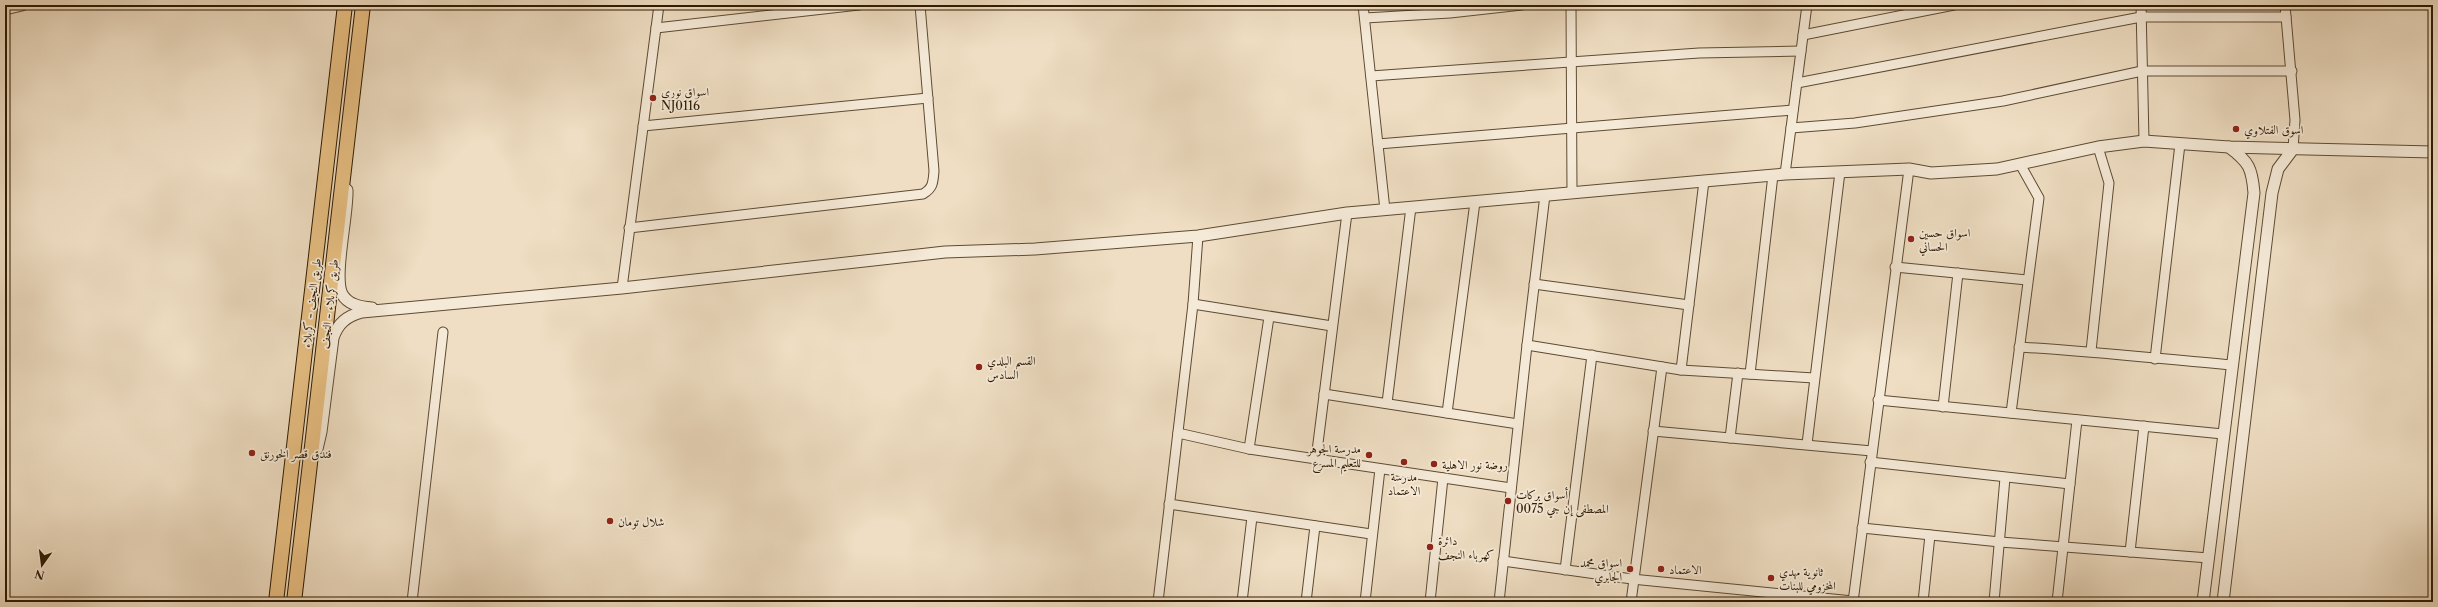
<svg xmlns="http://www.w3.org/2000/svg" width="2438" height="607" font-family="'Libre Caslon Text',Amiri,serif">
<rect width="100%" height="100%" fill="#efdec3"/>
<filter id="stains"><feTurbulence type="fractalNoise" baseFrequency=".005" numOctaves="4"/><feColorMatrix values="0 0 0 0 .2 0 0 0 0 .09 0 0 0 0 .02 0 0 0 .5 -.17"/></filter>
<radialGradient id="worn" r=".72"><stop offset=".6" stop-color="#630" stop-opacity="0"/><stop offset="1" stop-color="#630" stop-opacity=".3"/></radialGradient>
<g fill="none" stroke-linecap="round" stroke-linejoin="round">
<defs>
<g id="minor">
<polyline points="1363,5 1385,210"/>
<polyline points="1571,5 1572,193"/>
<polyline points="2141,5 2144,141"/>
<polyline points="2285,5 2295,120 2293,149"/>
<polyline points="1365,18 1450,13 1522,5"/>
<polyline points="656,28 859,5"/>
<polyline points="1803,35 1954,5"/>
<polyline points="1371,76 1699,53 1801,51"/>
<polyline points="1797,83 2141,17 2286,17"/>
<polyline points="643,126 928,98"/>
<polyline points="1791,128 1855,123 2003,101 2142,71 2292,71"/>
<polyline points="1378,144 1793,110"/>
<polyline points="1785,174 1807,5"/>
<path d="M629,228L923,194C933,188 933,183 934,171L920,5"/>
<polyline points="1895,267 2027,280"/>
<polyline points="1534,284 1689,305"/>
<polyline points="622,288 659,5"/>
<polyline points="1193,304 1332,326"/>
<polyline points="1527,345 1681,370 1814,378"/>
<path d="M2019,347C2090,351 2161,359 2232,365"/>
<polyline points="2091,351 2109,183 2098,147"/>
<polyline points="2155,359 2180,144"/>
<polyline points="1681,370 1704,181"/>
<polyline points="1750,374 1773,175"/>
<polyline points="1324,394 1518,424"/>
<polyline points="1878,400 2223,434"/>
<polyline points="1387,403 1411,207"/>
<polyline points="1943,407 1958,273"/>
<polyline points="1447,413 1475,202"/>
<polyline points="2011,413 2039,198 2020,164"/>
<polyline points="1653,431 1872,451"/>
<polyline points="1178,433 1249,449 1511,488"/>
<polyline points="1730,438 1738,373"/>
<polyline points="1807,444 1840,172"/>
<polyline points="1249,449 1269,317"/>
<polyline points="1316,459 1347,213"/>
<polyline points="1870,462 2070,484"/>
<polyline points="1169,504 1371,534"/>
<polyline points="1862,528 2000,542 2209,558"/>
<polyline points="2130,552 2144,426"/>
<polyline points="1503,561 1632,579 1853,601"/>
<polyline points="1565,570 1592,355"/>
<polyline points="412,602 443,332"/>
<polyline points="1158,602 1193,304 1198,236"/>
<polyline points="1242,602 1252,517"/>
<polyline points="1306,602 1315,526"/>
<polyline points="1365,602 1380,469"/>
<polyline points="1430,602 1443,478"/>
<polyline points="1499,602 1527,345 1545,195"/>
<polyline points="1631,602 1662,367"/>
<polyline points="1853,602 1909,169"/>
<polyline points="1923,602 1930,535"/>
<polyline points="1994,602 2005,478"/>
<polyline points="2057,602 2077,420"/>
</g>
<g id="tertiary">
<polyline points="5,9 22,5"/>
<path d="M347,190C348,214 333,277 342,294C348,305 361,307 372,308"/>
<path d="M317,449L321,432L333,338C338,323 347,316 362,312L622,288L945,252L1035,249L1198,236L1347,213L1704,181L1785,174L1909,169L1931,173L1997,169L2098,147L2144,141L2229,147L2433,152"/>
<path d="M2203,602L2254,193C2252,168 2249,162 2229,147"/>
<polyline points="2223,602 2272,193 2278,169 2293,149"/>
</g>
<g id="trunk">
<polyline points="276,602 345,5"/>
<polyline points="294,602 363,5"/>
</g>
</defs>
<use href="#minor" stroke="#5e4b32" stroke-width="11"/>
<use href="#tertiary" stroke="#5e4b32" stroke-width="13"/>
<use href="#trunk" stroke="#2e1a02" stroke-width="16"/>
<use href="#minor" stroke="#f5ead8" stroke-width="9"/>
<use href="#tertiary" stroke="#f5ead8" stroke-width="11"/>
<use href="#trunk" stroke="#e8bf82" stroke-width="14"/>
</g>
<g fill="#8f2418" stroke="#f5ead8" stroke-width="1.5">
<circle cx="653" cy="98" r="4"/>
<circle cx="2236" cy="129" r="4"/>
<circle cx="1911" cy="239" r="4"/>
<circle cx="979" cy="367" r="4"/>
<circle cx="252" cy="453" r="4"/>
<circle cx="1369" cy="455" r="4"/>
<circle cx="1404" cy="462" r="4"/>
<circle cx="1434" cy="464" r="4"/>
<circle cx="1508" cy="501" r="4"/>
<circle cx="610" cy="521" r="4"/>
<circle cx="1430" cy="547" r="4"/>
<circle cx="1630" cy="569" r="4"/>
<circle cx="1661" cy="569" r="4"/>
<circle cx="1771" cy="578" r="4"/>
</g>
<g text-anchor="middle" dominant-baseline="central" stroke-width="3.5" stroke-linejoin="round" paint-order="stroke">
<g font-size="12" fill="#2e1a02" stroke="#f5ead8" text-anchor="start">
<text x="661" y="91">اسواق نوري<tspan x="661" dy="14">NJ0116</tspan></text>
<text x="2244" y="129">اسوق الفتلاوي</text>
<text x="1919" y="232">اسواق حسين<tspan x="1919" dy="14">الحساني</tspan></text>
<text x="987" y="360">القسم البلدي<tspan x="987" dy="14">السادس</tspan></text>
<text x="1361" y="448" text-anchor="end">مدرسة الجوهر<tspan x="1361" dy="14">للتعليم المسرع</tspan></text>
<text x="260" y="453">فندق قصر الخورنق</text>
<text x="1442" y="464">روضة نور الاهلية</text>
<text x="1404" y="476" text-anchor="middle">مدرسة<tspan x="1404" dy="14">الاعتماد</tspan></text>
<text x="1516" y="494">أسواق بركات<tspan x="1516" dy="14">المصطفی إن جي 0075</tspan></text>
<text x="618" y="521">شلال تومان</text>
<text x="1438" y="540">دائرة<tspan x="1438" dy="14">كهرباء النجف</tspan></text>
<text x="1622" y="562" text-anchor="end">اسواق محمد<tspan x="1622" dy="14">الجابري</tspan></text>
<text x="1669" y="569">الاعتماد</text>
<text x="1779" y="571">ثانوية مهدي<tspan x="1779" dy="14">المخزومي للبنات</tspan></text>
</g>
<g font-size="12" fill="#2e1a02" stroke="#f5ead8">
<text transform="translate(311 303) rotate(-83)">طريق النجف - کربلاء</text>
<text transform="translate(329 304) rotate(-84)">طريق کربلاء - النجف</text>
</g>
</g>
<rect width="2438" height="607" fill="none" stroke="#efdec3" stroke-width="20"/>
<rect x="6" y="6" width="2426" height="595" fill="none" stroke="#2e1a02" stroke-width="2"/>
<rect x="10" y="10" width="2418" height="587" fill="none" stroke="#2e1a02"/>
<g transform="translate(42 565) rotate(194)" stroke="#f5ead8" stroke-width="3" paint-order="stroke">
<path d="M0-3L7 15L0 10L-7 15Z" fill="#2e1a02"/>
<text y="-6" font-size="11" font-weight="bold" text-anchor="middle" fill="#2e1a02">N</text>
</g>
<rect width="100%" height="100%" filter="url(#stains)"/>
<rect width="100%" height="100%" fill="url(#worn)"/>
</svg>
